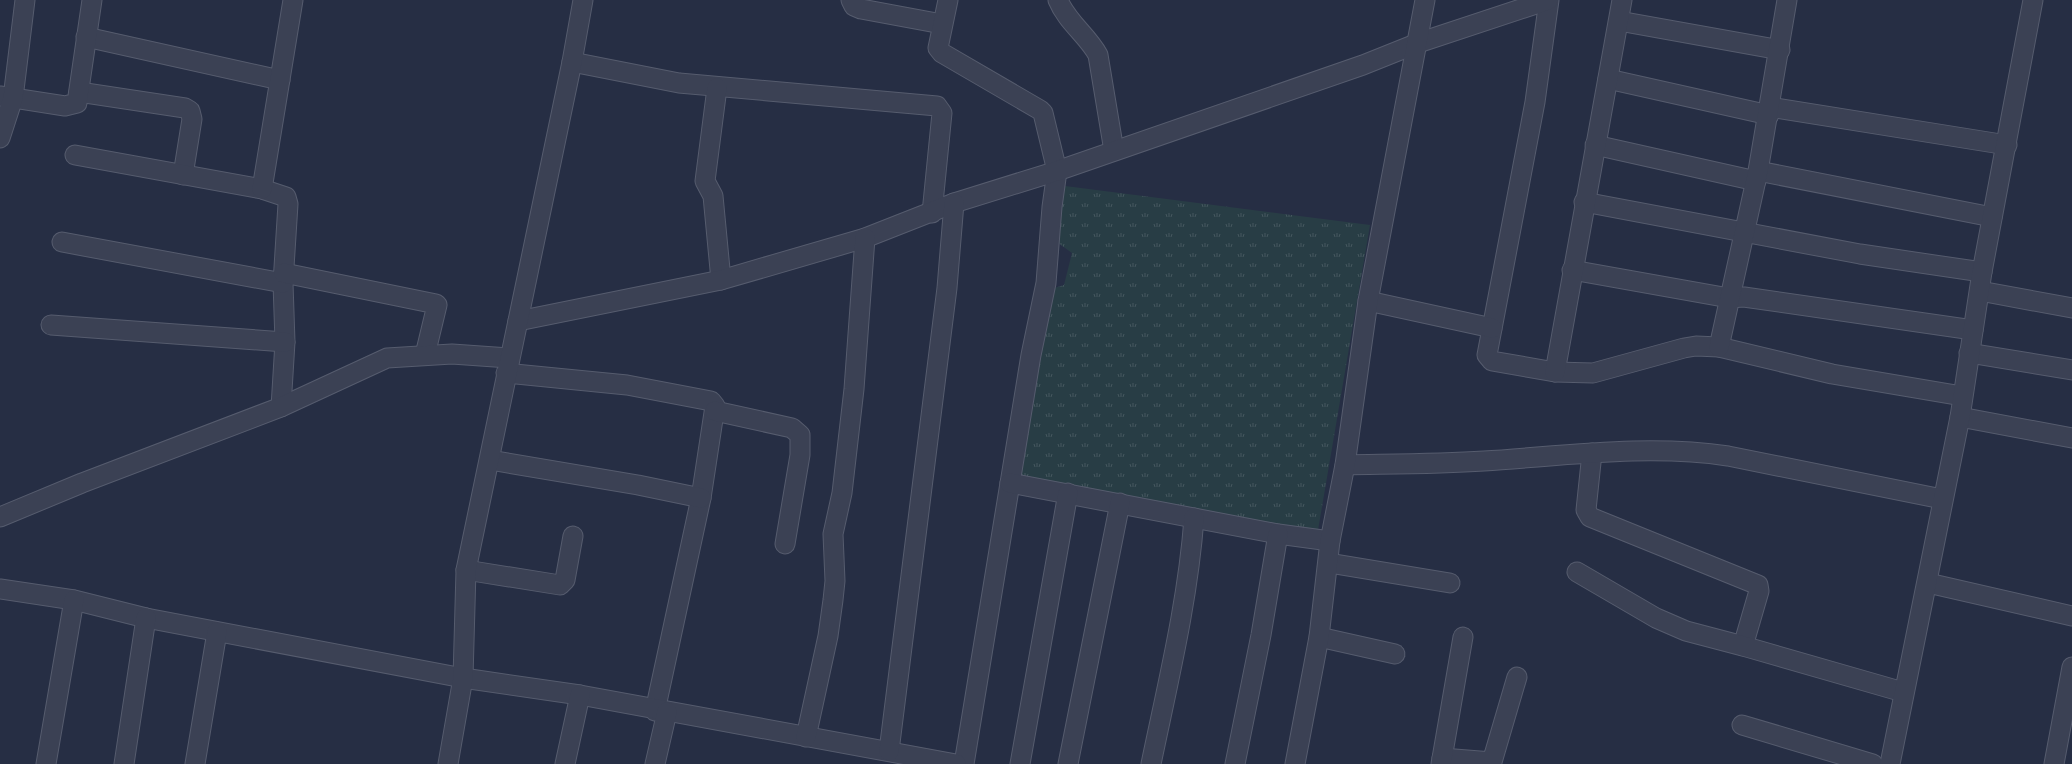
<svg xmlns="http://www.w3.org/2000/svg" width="2072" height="764" font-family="'Space Grotesk',sans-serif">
<defs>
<pattern id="grass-tufts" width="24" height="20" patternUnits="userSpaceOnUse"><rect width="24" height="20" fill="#283d45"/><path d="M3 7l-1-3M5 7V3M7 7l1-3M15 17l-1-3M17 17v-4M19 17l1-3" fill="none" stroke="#45575f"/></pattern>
</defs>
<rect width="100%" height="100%" fill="#262e44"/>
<polygon fill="url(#grass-tufts)" points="1065,186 1370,225 1317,536 1015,478 1048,290 1064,285 1072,253 1054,240"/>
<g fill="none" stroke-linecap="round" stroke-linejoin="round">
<defs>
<g id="minor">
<polyline points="851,0 854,6 861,9 942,24"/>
<polyline points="948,0 938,48 942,53 1040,110 1043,113 1057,171 1052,207 1046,283 1031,355 964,764"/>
<path d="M1058,0C1067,22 1087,35 1098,55L1114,151"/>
<polyline points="1549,0 1535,102 1487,355 1492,361 1555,372 1593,373 1684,348 1696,346 1719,347 1832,374 1962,396"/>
<polyline points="1619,21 1780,50"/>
<polyline points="86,37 280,80"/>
<polyline points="572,62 679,83 937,106 942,113 932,213"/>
<polyline points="1608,79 1769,115"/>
<polyline points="717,88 705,181 713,196 721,280"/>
<polyline points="79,92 185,108 190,111 192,119 183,175"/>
<polyline points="0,96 65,106 77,103 92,0"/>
<polyline points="1770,107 2007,145"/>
<polyline points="0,138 13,98 25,0"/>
<polyline points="1595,145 1756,181"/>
<polyline points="75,155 262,189 286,197 288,204 283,283 285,342 281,407"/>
<polyline points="1758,171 1992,217"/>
<polyline points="262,189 293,0"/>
<polyline points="1584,202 1860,254 1982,272"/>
<polyline points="62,242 283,283"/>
<polyline points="1572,270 1729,298 1744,297 1973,330"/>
<polyline points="284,273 436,304 437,305 425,355"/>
<polyline points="1980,291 2072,308"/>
<polyline points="1368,301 1492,328"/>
<polyline points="518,321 721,280 865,238 954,203 1057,171 1363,65 1418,43 1548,0"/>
<polyline points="51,325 285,342"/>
<polyline points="1719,347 1758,171 1787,0"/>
<polyline points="1969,353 2072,370"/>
<polyline points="1555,372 1622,0"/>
<polyline points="506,373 627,385 711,401 715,406 701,498 655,711"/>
<polyline points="715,411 792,428 800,435 800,455 785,544"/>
<polyline points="1960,417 2072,438"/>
<polyline points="1592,453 1586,510 1590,517 1758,585 1759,591 1743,646"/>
<polyline points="490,460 638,485 701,498"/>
<path d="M1345,465C1391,464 1437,464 1484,461C1564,456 1647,444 1728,456L1942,499"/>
<polyline points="1010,483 1278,534 1330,541"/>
<polyline points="0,517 82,483 281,407 387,358 452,354 509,358"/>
<polyline points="1329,563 1450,583"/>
<polyline points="466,570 560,585 565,580 573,536"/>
<polyline points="1577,572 1656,618 1686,631 1743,646 1903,692"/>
<polyline points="1928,583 2072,616"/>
<polyline points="0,589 74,600 146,618 463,678 580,695 956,764"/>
<polyline points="1319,637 1395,654"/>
<polyline points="1742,725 1873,764"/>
<polyline points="806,737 828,636 833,600 835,581 833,534 842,493 854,389 865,238"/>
<polyline points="889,751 947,288 954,203"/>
<polyline points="1442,758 1492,762 1517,677"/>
<polyline points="46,764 74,600"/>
<polyline points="124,764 146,618"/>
<polyline points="195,764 217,632"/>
<polyline points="448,764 463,678 466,570 572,62 583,0"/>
<polyline points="565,764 580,695"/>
<polyline points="655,764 667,712"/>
<polyline points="1020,764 1068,493"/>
<polyline points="1068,764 1120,503"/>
<path d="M1151,764C1168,682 1188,601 1194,518"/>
<polyline points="1235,764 1261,635 1278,534"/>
<polyline points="1295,764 1319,637 1330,541 1345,465 1368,301 1425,0"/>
<polyline points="1441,764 1463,637"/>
<polyline points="1890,764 1960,417 1982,272 2033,0"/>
<polyline points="2054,764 2072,667"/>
</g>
</defs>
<use href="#minor" stroke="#565c6e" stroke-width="21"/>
<use href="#minor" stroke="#3b4154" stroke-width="19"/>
</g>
</svg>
